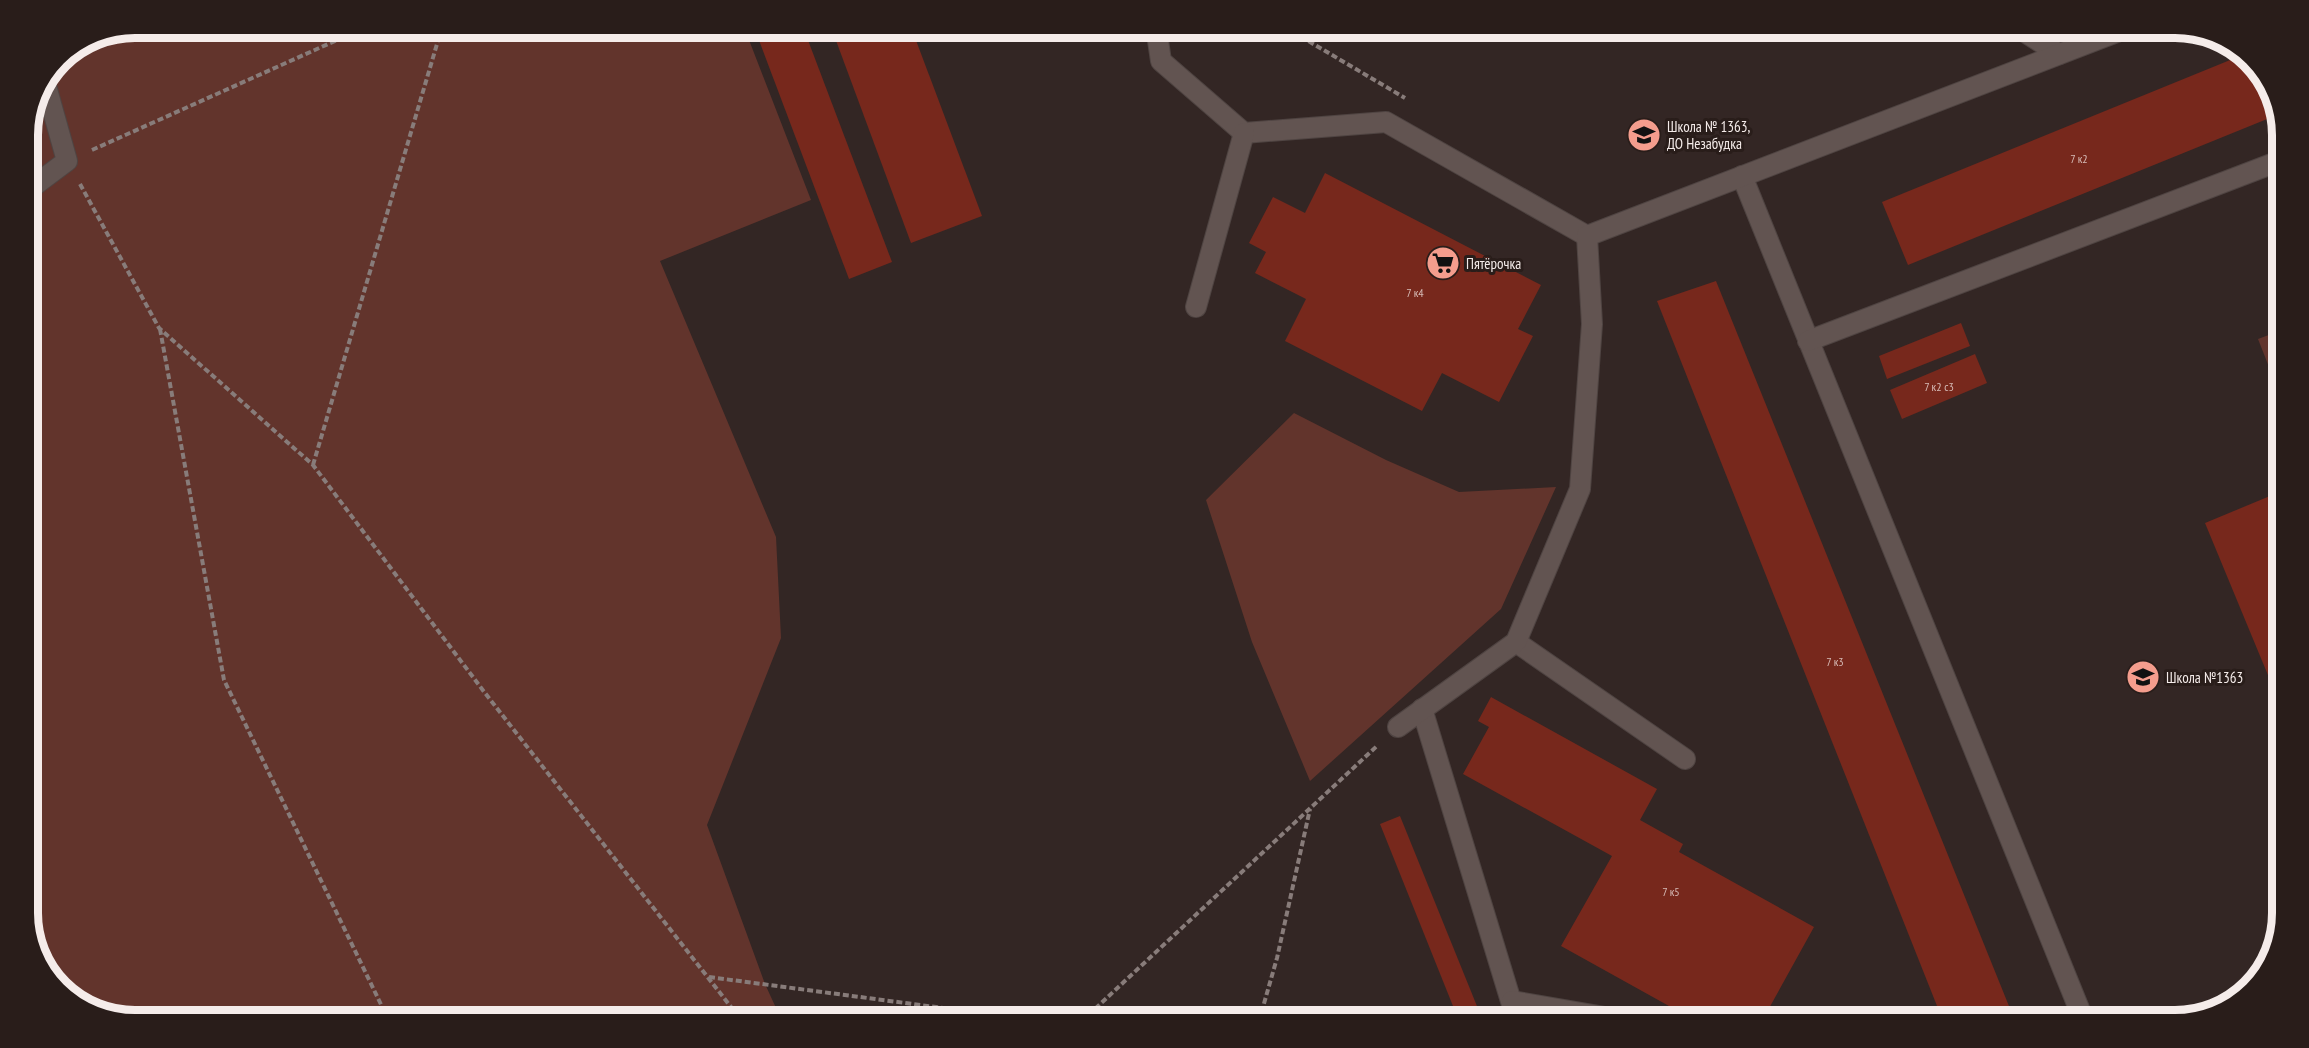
<svg xmlns="http://www.w3.org/2000/svg" width="2309" height="1048" font-family="'PT Sans Narrow',sans-serif">
<rect width="100%" height="100%" fill="#332624"/>
<g fill="#62342c">
<polygon points="135,27 744,27 811,200 660,261 776,537 781,638 707,825 765,984 782,1021 135,1021 93,1013 49,979 27,921 27,128 59,58 94,35"/>
<polygon points="2282,330 2282,400 2258,339"/>
<polygon points="1294,413 1386,460 1459,492 1556,487 1501,609 1310,781 1252,642 1206,500"/>
</g>
<g fill="#77281c">
<polygon points="754,27 803,27 892,262 849,279"/>
<polygon points="831,27 911,27 982,216 911,243"/>
<polygon points="2240,56 2264,75 2277,115 1908,265 1882,202"/>
<polygon points="1325,173 1541,285 1518,329 1533,336 1499,402 1442,373 1422,411 1285,341 1306,299 1255,273 1266,252 1249,243 1273,197 1305,213"/>
<polygon points="1716,281 2015,1021 1943,1021 1657,301"/>
<polygon points="1961,323 1970,346 1887,379 1879,356"/>
<polygon points="1975,354 1987,383 1902,419 1890,390"/>
<polygon points="2282,491 2282,709 2205,523"/>
<polygon points="1491,697 1657,789 1640,820 1683,844 1679,852 1814,927 1762,1021 1696,1021 1561,946 1612,856 1463,774 1489,727 1478,721"/>
<polygon points="1400,816 1483,1021 1459,1021 1380,824"/>
</g>
<g fill="none" stroke-linecap="round" stroke-linejoin="round">
<defs>
<g id="service">
<polyline points="1156,27 1161,61 1244,133 1386,122 1587,236"/>
<polyline points="2017,27 2059,54"/>
<polyline points="1742,176 2084,1021"/>
<polyline points="27,191 67,161 46,86"/>
<polyline points="1196,307 1244,133"/>
<polyline points="1808,341 2282,160"/>
<polyline points="1516,642 1685,759"/>
<polyline points="1422,709 1517,1021"/>
<polyline points="1398,727 1516,642 1580,489 1592,324 1587,236 2130,27"/>
<polyline points="1512,1001 1628,1021"/>
</g>
</defs>
<use href="#service" stroke="#4f4442" stroke-width="22"/>
<g stroke="#887c7a" stroke-width="4" stroke-dasharray="6 3" stroke-linecap="butt">
<polyline points="1293,32 1405,98"/>
<polyline points="92,150 366,27"/>
<polyline points="80,184 159,328 313,465 485,693 742,1021"/>
<polyline points="160,329 224,680 389,1021"/>
<polyline points="313,465 442,27"/>
<polyline points="709,977 1041,1021"/>
<polyline points="1082,1021 1378,745"/>
<polyline points="1259,1021 1277,958 1310,809"/>
</g>
<use href="#service" stroke="#625451" stroke-width="20"/>
</g>
<defs>
<symbol id="school-disc" viewBox="-11 -11 22 22"><circle r="9.5" fill="#f49d8d" stroke="#291d1a"/><path d="M0-5L7-2L0 1L-7-2ZM-4 1L0 2.5L4 1V4Q0 6-4 4Z" fill="#111"/></symbol>
<symbol id="supermarket-disc" viewBox="-11 -11 22 22"><circle r="9.5" fill="#f49d8d" stroke="#291d1a"/><path d="M-6-5.5h2.5l.6 2H6L4.5 2H-2.5L-4.4-4H-6ZM-1.5 3.2a1.3 1.3 0 1 0 .1 0ZM3 3.2a1.3 1.3 0 1 0 .1 0Z" fill="#111"/></symbol>
</defs>
<g fill-rule="evenodd">
<use href="#school-disc" x="1625" y="116" width="38" height="38"/>
<use href="#supermarket-disc" x="1424" y="244" width="38" height="38"/>
<use href="#school-disc" x="2124" y="658" width="38" height="38"/>
</g>
<g text-anchor="middle" dominant-baseline="central" stroke-width="6" stroke-linejoin="round" paint-order="stroke">
<g font-size="12" fill="#d6bbb6">
<text x="2079" y="158">7 к2</text>
<text x="1415" y="292">7 к4</text>
<text x="1939" y="386">7 к2 с3</text>
<text x="1835" y="661">7 к3</text>
<text x="1671" y="891">7 к5</text>
</g>
<g font-size="15" fill="#f5ecea" stroke="#291d1a" text-anchor="start">
<text x="1667" y="126">Школа № 1363,<tspan x="1667" dy="17">ДО Незабудка</tspan></text>
<text x="1466" y="263">Пятёрочка</text>
<text x="2166" y="677">Школа №1363</text>
</g>
</g>
<path d="M0 0H2309V1048H0ZM135 38H2175A97 97 0 0 1 2272 135V913A97 97 0 0 1 2175 1010H135A97 97 0 0 1 38 913V135A97 97 0 0 1 135 38Z" fill="#291d1a" fill-rule="evenodd"/>
<path fill="none" stroke="#f5ecea" stroke-width="8" d="M135 38H2175A97 97 0 0 1 2272 135V913A97 97 0 0 1 2175 1010H135A97 97 0 0 1 38 913V135A97 97 0 0 1 135 38Z"/>
</svg>
